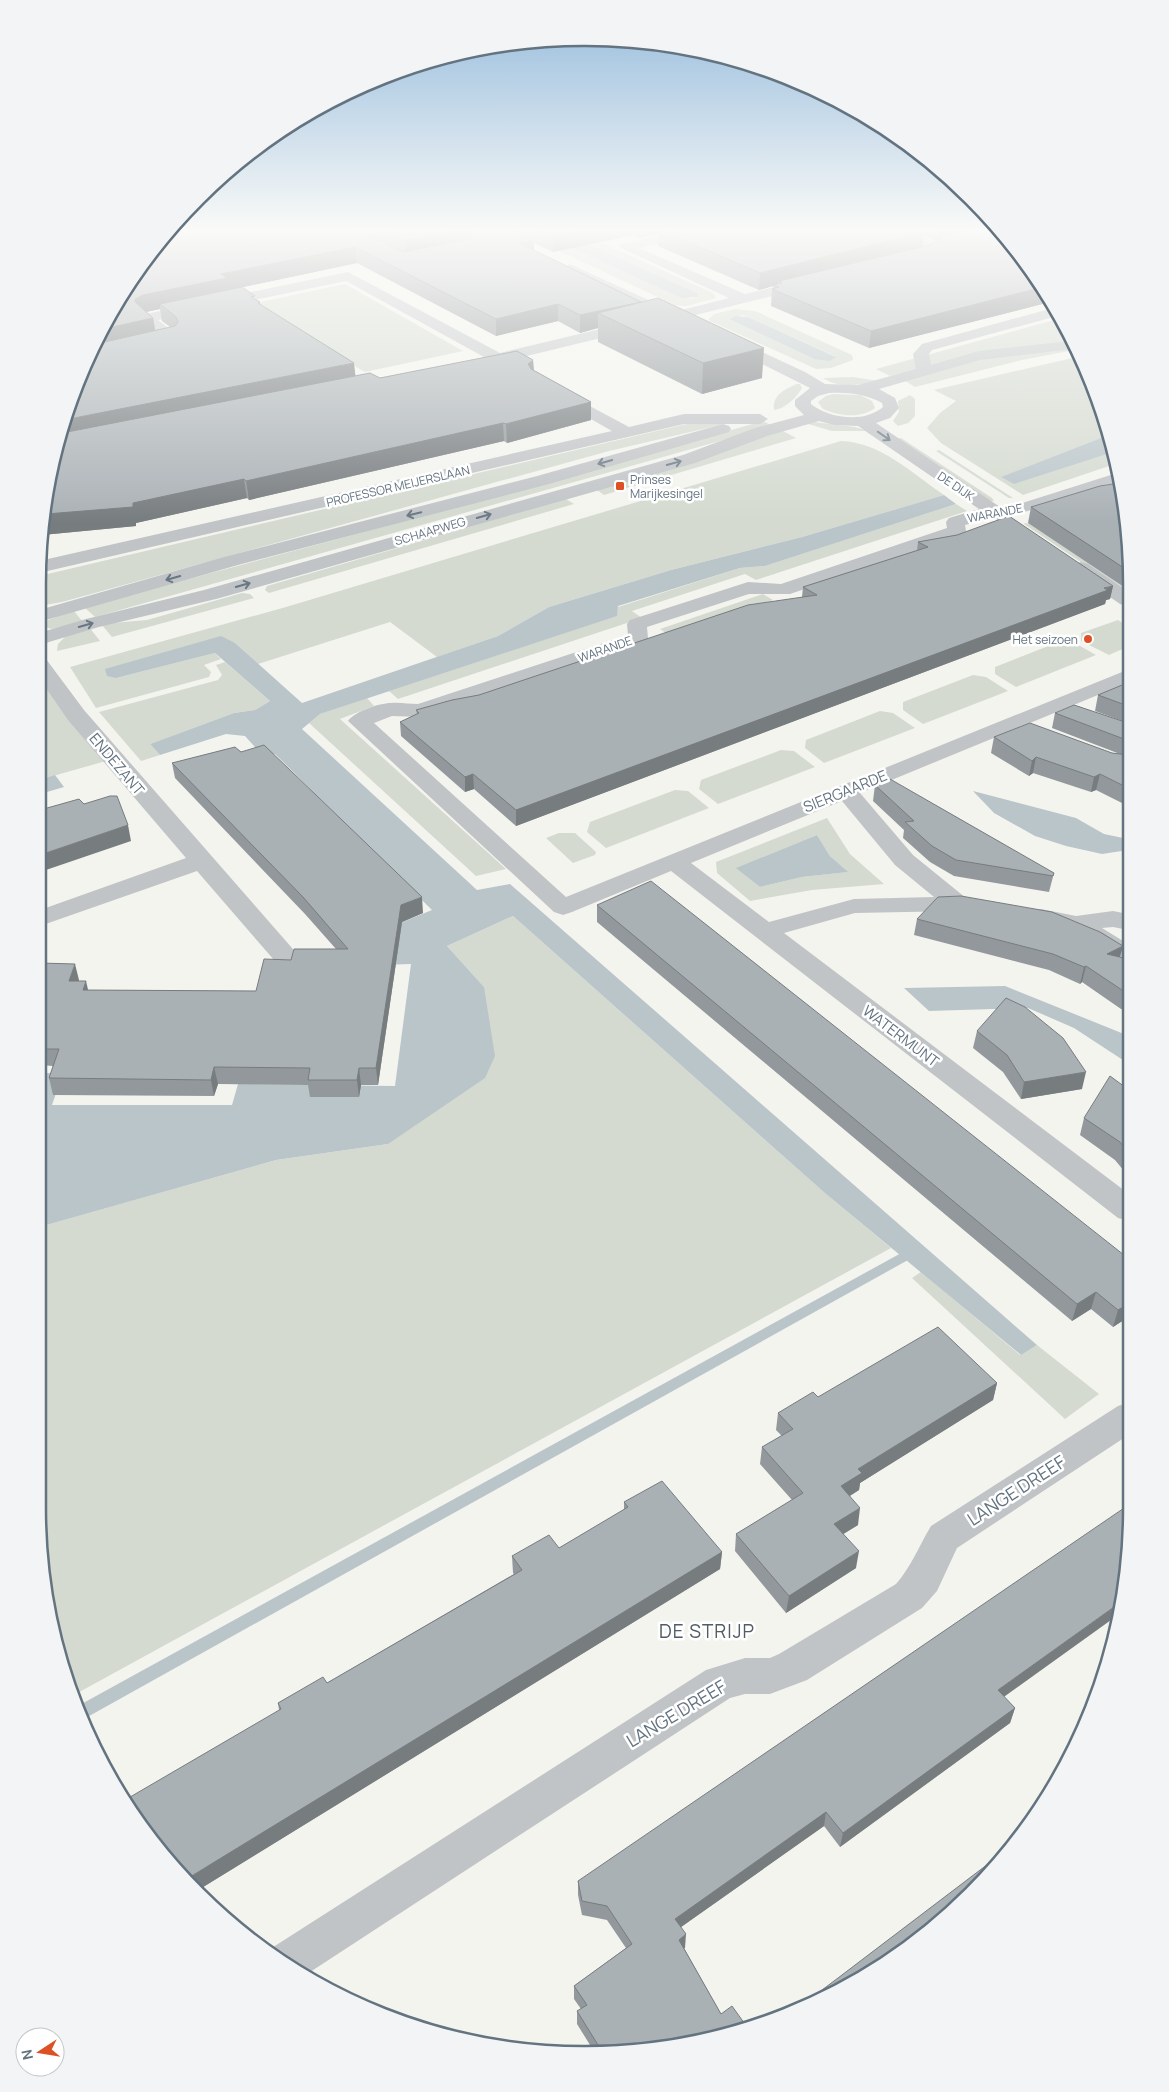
<svg xmlns="http://www.w3.org/2000/svg" width="1169" height="2092" font-family="Manrope,sans-serif">
<rect width="100%" height="100%" fill="#f4f4ef"/>
<g fill="#d4dad0" fill-rule="evenodd">
<polygon points="514,230 533,230 690,299 697,297 698,294 556,230 573,230 713,293 716,298 687,306 675,305"/>
<polygon points="345,284 463,351 365,372 289,328 256,303"/>
<path d="M735,309L755,311L852,355L853,360L831,368L816,369L708,320L714,314ZM743,315L748,317L835,356L814,359L729,319Z"/>
<polygon points="1058,319 1070,342 998,351 890,376 876,369"/>
<polygon points="1070,347 1074,350 1022,360 915,387 904,380 978,360"/>
<polygon points="1077,357 1102,408 1115,464 1023,495 941,443 927,428 940,413 956,401 934,390"/>
<path d="M853,377L878,381C861,385 839,389 823,378Z"/>
<path d="M797,384H800L802,388C796,398 786,408 774,410C772,395 785,389 797,384Z"/>
<path d="M833,394L860,395L872,401L875,408C861,419 838,416 823,409L818,402L826,396Z"/>
<polygon points="910,395 915,399 915,416 908,423 898,426 893,421 899,412 898,401"/>
<polygon points="737,421 609,451 62,602 39,606 39,576 695,422"/>
<polygon points="763,421 773,426 95,617 84,607 506,494"/>
<polygon points="814,422 855,427 868,431 832,431 805,423"/>
<polygon points="781,430 796,438 604,495 597,490"/>
<polygon points="901,438 992,498 994,501 989,501 895,439"/>
<path d="M841,441C880,442 912,473 944,495L802,537L671,570L549,607L498,636L437,657L390,622L258,664L235,643L116,678L215,653L221,659L204,665L211,672L209,677L96,708L70,667L286,607Z"/>
<polygon points="939,450 1013,498 1009,498 936,451"/>
<polygon points="566,499 574,504 269,593 265,590 267,586"/>
<polygon points="956,504 967,511 756,580 745,574 632,611 642,618 398,699 389,691 616,616 618,607 740,568 765,566"/>
<polygon points="1025,523 1030,524 1127,587 1127,593 1024,524"/>
<polygon points="242,593 250,594 254,598 112,637 101,624 147,620"/>
<polygon points="763,594 773,600 670,636 660,629"/>
<polygon points="73,610 83,622 52,629 44,627 46,621"/>
<polygon points="1118,620 1127,626 1127,647 1109,655 1081,641 1081,633"/>
<polygon points="89,627 100,641 57,651 58,644 66,636"/>
<polygon points="1061,641 1073,642 1096,655 1016,687 995,674 995,667"/>
<polygon points="225,662 270,701 255,710 234,713 150,744 160,755 141,761 99,712 218,680 222,675 216,665"/>
<polygon points="39,672 113,759 39,780"/>
<polygon points="973,675 986,677 1008,691 923,724 903,710 903,702"/>
<polygon points="367,698 374,706 340,719 506,869 476,876 309,723 320,714"/>
<polygon points="880,711 893,713 915,728 824,763 805,748 806,740"/>
<polygon points="781,750 794,751 815,767 718,804 699,789 701,780"/>
<polygon points="675,790 688,791 709,808 606,848 587,832 590,822"/>
<path d="M827,818L850,854L884,884L812,890L750,901L717,873L716,862ZM817,835L830,856L847,872L802,877L760,887L737,868Z"/>
<polygon points="559,833 575,833 596,852 595,855 573,863 546,838"/>
<polygon points="513,916 826,1194 891,1248 72,1696 66,1683 42,1579 41,1229 43,1226 276,1160 388,1144 484,987 447,946"/>
<polygon points="921,1272 1020,1355 1037,1345 1099,1394 1065,1419 912,1278"/>
</g>
<g fill="#bac5ca">
<polygon points="533,230 556,230 699,294 697,297 682,298"/>
<polygon points="736,316 748,317 836,357 830,361 814,359 729,319"/>
<polygon points="1109,435 1113,452 1014,484 1001,477"/>
<polygon points="944,495 956,504 765,566 740,568 618,606 617,616 320,714 302,729 477,890 510,884 1037,1345 1021,1355 826,1194 513,916 447,946 484,987 495,1056 485,1078 388,1144 276,1160 43,1226 41,1229 40,1073 63,1073 52,1105 232,1105 238,1084 395,1086 411,964 381,965 356,941 432,910 275,754 264,757 245,736 226,734 160,755 150,744 234,713 255,710 270,701 215,653 116,678 107,676 105,669 221,636 235,643 302,703 498,636 549,607 671,570 802,537"/>
<polygon points="55,775 64,787 40,794 39,780"/>
<polygon points="973,791 1076,818 1104,834 1128,839 1128,850 1102,854 1066,846 1035,836 994,813"/>
<polygon points="817,835 830,856 848,872 802,877 760,887 736,868"/>
<polygon points="1005,986 1129,1036 1129,1064 1074,1028 1028,1008 929,1011 904,988"/>
</g>
<g fill="none" stroke-linecap="round" stroke-linejoin="round">
<polygon fill="#bac5ca" fill-rule="evenodd" points="903,1252 908,1254 909,1257 908,1260 82,1720 76,1707"/>
<g fill="#c1c4c7" fill-rule="evenodd">
<polygon points="685,230 709,230 708,233 639,248 745,294 808,279 815,283 813,286 683,318 681,321 671,321 485,366 477,361 484,357 346,281 158,320 177,335 179,338 177,341 89,360 93,351 160,336 141,321 139,318 141,315 348,272 500,353 659,315 565,271 563,268 570,264 674,312 729,298 619,247 621,244"/>
<polygon points="884,230 902,230 941,244 943,247 941,250 931,250"/>
<path d="M1053,308L1057,316L932,350L929,354L931,365L979,351L1069,341L1073,349L980,360L879,389L895,398L899,408L890,418L876,423L1000,507L1016,505L1117,473L1120,483L1011,516L1009,521L1003,522L993,518L965,525L966,531L963,535L790,594H749L647,627L648,638L645,642L428,716L420,717L392,716L374,723L566,897L1127,670V683L860,793L913,855L966,898L993,903L997,908L993,913L984,916L958,911L855,913L784,933L1129,1194V1221L1118,1218L671,871L572,912L563,915L554,912L348,721C354,712 379,703 391,703C400,702 409,704 418,704L628,635L627,624L630,620L748,582L781,584L947,528L946,522L949,518L979,509L858,426L834,425L819,421L767,436L695,463L216,599L99,627L39,645V633L86,619L204,590L683,455L755,428L804,415L795,406V400L810,388L726,346L724,343L726,340H736L805,372L825,384L858,385L916,369L913,354L922,344ZM829,393C848,392 866,394 882,403L883,407C865,423 829,419 811,404V401L818,396ZM842,801L895,865L934,897L854,899L769,922L691,863Z"/>
<polygon points="558,389 629,427 684,414 760,414 768,419 760,424 684,424 39,573 39,561 612,431 552,397 550,394"/>
<polygon points="723,424 729,426 731,429 729,432 549,484 238,565 39,622 39,610 224,557 537,476"/>
<polygon points="1081,562 1088,564 1127,591 1127,606 1120,604 1074,572 1072,568 1074,564"/>
<polygon points="39,657 46,659 84,710 292,948 296,954 292,960 283,962 274,960 197,871 40,926 40,910 186,858 68,720 39,678"/>
<polygon points="1041,909 1076,916 1113,911 1128,914 1128,930 1113,927 1102,928 1128,944 1128,963 1119,961 1081,937 1078,931 1032,922 1028,917 1032,912"/>
<path d="M1130,1402V1434L957,1548L937,1591L922,1608L807,1680L770,1694H745L730,1698L304,1976L280,1962L267,1951L706,1670L745,1658H770L779,1654L896,1584C911,1567 919,1546 931,1526L1118,1406Z"/>
</g>
</g>
<g fill="#92989c" fill-rule="evenodd">
<path d="M169,230H998L1039,281L1050,302L869,348L771,306L772,289L773,288V286L759,290L658,246L659,234L640,238L633,235L553,252L534,243V250L762,378L702,394L598,342V328L580,333L558,321L496,336L357,263L229,290L255,299L260,302V304L355,376L380,378L533,360L534,370L591,402V420L507,443L504,441L249,500L247,498L136,523V526L42,535ZM923,236L936,241L930,245L922,247ZM160,309L162,321L170,327L155,330L153,318L146,312Z"/>
<polygon points="1031,507 1127,513 1127,589 1028,523"/>
<polygon points="918,542 1113,586 1110,599 1106,600 1105,604 516,826 474,789 465,792 401,736 400,722 417,714 416,710 479,695 802,597 803,587 917,551"/>
<polygon points="1127,683 1128,723 1095,711 1098,695"/>
<polygon points="1055,713 1128,723 1128,755 1120,754 1052,728"/>
<polygon points="994,737 1128,755 1128,806 1096,790 1091,792 1033,773 1029,776 991,753"/>
<polygon points="241,752 423,913 402,922 378,1085 361,1085 359,1097 310,1097 308,1085 218,1084 214,1096 53,1095 49,1078 53,1066 40,1065 40,963 79,980 79,981 88,990 256,991 291,960 336,949 305,914 175,778 172,763"/>
<polygon points="875,785 1054,873 1049,892 954,876 930,862 903,838 904,830 873,801"/>
<polygon points="1128,878 1128,898 1124,896"/>
<polygon points="597,905 1129,1259 1130,1316 1113,1327 1091,1309 1072,1321 597,922"/>
<polygon points="917,919 1123,946 1120,957 1128,959 1129,1009 1121,1009 1082,982 1080,984 1049,970 914,935"/>
<polygon points="977,1031 1082,1089 1021,1099 1003,1072 973,1048"/>
<polygon points="1129,1090 1129,1177 1115,1160 1080,1135 1084,1118"/>
<polygon points="997,1383 993,1400 860,1483 859,1490 850,1496 858,1525 843,1534 856,1568 786,1613 735,1551 736,1534 792,1500 760,1464 762,1447 782,1436 776,1430 778,1413 818,1397"/>
<polygon points="624,1502 722,1552 720,1569 195,1892 279,1710 278,1703 327,1683 514,1574 513,1573 512,1556 559,1548 624,1510"/>
<polygon points="1004,1697 1015,1708 1010,1723 840,1847 824,1826 681,1927 685,1948 684,1948 721,2014 747,2027 620,2053 595,2053 577,2024 577,2011 581,2009 574,1999 574,1986 626,1948 607,1920 582,1915 578,1895 578,1881"/>
</g>
<g fill="#777c7f">
<polygon points="457,230 470,230 471,243 407,257 406,241"/>
<polygon points="582,230 633,230 633,235 553,252 553,236"/>
<polygon points="641,230 659,230 659,234 640,238"/>
<polygon points="938,230 993,230 937,241"/>
<polygon points="924,232 922,248 782,283 779,281 778,285 773,285 773,286 759,290 760,273"/>
<polygon points="534,240 534,256 519,243"/>
<polygon points="355,247 357,263 229,290 229,295 160,304 160,309 146,312 135,302 135,299 143,295 221,274"/>
<polygon points="1043,287 1050,302 869,348 871,331"/>
<polygon points="641,302 640,319 598,313 598,328 580,333 580,315"/>
<polygon points="558,304 558,321 496,336 496,319"/>
<polygon points="153,318 156,335 95,345 103,329"/>
<polygon points="764,348 762,378 702,394 703,363"/>
<polygon points="533,360 534,378 528,364"/>
<polygon points="354,363 356,381 60,440 64,420"/>
<polygon points="591,402 591,420 507,443 506,424"/>
<polygon points="503,423 504,441 249,500 246,481"/>
<polygon points="244,479 247,498 136,523 136,526 42,535 46,514 133,503"/>
<polygon points="1113,586 1110,599 1106,600 1105,604 516,826 516,810"/>
<polygon points="1036,757 1033,773 1029,776 1032,761"/>
<polygon points="473,774 474,789 465,792 465,777"/>
<polygon points="1100,774 1096,790 1091,792 1094,777"/>
<polygon points="128,825 131,841 40,872 40,855"/>
<polygon points="422,897 423,913 402,922 378,1085 376,1068 401,905"/>
<polygon points="1123,946 1118,963 1107,954"/>
<polygon points="75,964 79,980 73,997 69,981"/>
<polygon points="1086,966 1082,982 1080,984 1084,967"/>
<polygon points="86,981 90,998 83,990"/>
<polygon points="214,1067 218,1084 214,1096 211,1080"/>
<polygon points="359,1068 361,1085 359,1097 357,1080"/>
<polygon points="1086,1072 1082,1089 1021,1099 1024,1082"/>
<polygon points="1096,1292 1091,1309 1072,1321 1077,1304"/>
<polygon points="1130,1303 1130,1316 1113,1327 1118,1310"/>
<polygon points="997,1383 993,1400 860,1483 859,1490 838,1503 841,1486 858,1469"/>
<polygon points="860,1508 858,1525 832,1541 834,1524"/>
<polygon points="859,1551 856,1568 786,1613 789,1596"/>
<polygon points="722,1552 720,1569 195,1892 185,1880"/>
<polygon points="1121,1602 1118,1615 994,1704 998,1690"/>
<polygon points="1015,1708 1010,1723 840,1847 843,1833"/>
<polygon points="826,1812 824,1826 674,1932 675,1919"/>
<polygon points="686,1934 685,1948 678,1953 679,1940"/>
</g>
<g fill="#aab1b5" stroke="#777c7f">
<polygon points="171,230 357,230 403,252 471,239 479,232 475,230 512,230 534,240 519,243 641,302 580,315 558,304 496,319 355,247 221,274 227,278 143,295 135,299 135,302 153,318 103,329 111,311 168,231"/>
<polygon points="384,230 457,230 406,241"/>
<polygon points="539,230 582,230 553,236"/>
<polygon points="660,230 918,230 924,232 760,273"/>
<polygon points="967,230 998,230 1039,281 1043,287 871,331 772,289 779,287 773,285 782,283 779,281 930,245 944,236"/>
<polygon points="242,287 255,296 251,297 260,302 258,303 354,363 64,420 66,409 96,344 175,326 178,322 176,317 160,304"/>
<polygon points="658,298 764,348 703,363 598,313"/>
<polygon points="517,351 533,360 528,364 531,369 591,402 506,424 503,423 246,481 244,479 133,503 133,507 46,514 62,433 370,373 380,378"/>
<polygon points="1120,483 1127,513 1127,570 1031,507 1100,486"/>
<polygon points="1009,516 1113,586 1104,588 1108,590 516,810 473,774 465,777 400,722 419,713 416,710 452,700 479,695 748,605 817,595 803,587 928,547 918,542 957,535"/>
<polygon points="1127,683 1128,706 1098,695"/>
<polygon points="1074,705 1128,723 1128,739 1124,739 1055,713"/>
<polygon points="1030,723 1112,753 1128,755 1128,788 1100,774 1094,777 1036,757 1032,761 994,737"/>
<polygon points="264,745 422,897 401,905 376,1068 359,1068 357,1080 308,1080 310,1068 214,1067 211,1080 49,1078 59,1049 40,1049 40,963 75,964 69,981 86,981 83,990 256,991 264,959 291,960 294,949 348,949 303,897 172,763 235,747 241,752"/>
<polygon points="883,775 1054,873 1053,876 956,860 932,846 905,822 914,821 875,785"/>
<polygon points="110,796 117,796 128,825 40,855 40,810 79,799 84,804"/>
<polygon points="651,881 1129,1259 1130,1303 1118,1310 1096,1292 1077,1304 597,905"/>
<polygon points="961,896 1052,912 1100,932 1123,946 1107,954 1128,959 1128,992 1125,992 1086,966 1084,967 1053,954 917,919 938,897"/>
<polygon points="1006,998 1025,1007 1063,1038 1086,1072 1024,1082 1007,1055 977,1031"/>
<polygon points="1110,1076 1129,1090 1129,1154 1120,1142 1084,1118"/>
<polygon points="938,1327 997,1383 858,1469 862,1473 841,1486 860,1508 834,1524 859,1551 789,1596 736,1534 803,1493 762,1447 793,1429 778,1413 813,1392 818,1397"/>
<polygon points="662,1481 722,1552 185,1880 150,1840 125,1800 281,1709 278,1703 323,1677 327,1683 522,1570 512,1556 549,1535 559,1548 628,1507 624,1502"/>
<polygon points="1130,1504 1130,1543 1121,1602 998,1690 1015,1708 843,1833 826,1812 675,1919 686,1934 679,1940 721,2014 732,2006 747,2027 692,2044 620,2053 603,2053 577,2011 587,2005 574,1986 632,1944 607,1906 582,1901 578,1881"/>
<polygon points="1013,1845 996,1868 945,1919 858,1981 794,2013 777,2018 788,2010 790,2014 838,1978"/>
</g>
<defs><path id="oneway-shaft" d="M-6 0H5M1.5-3L5.5 0L1.5 3" fill="none" stroke-width="1.6" stroke-linecap="round" stroke-linejoin="round" transform="scale(1.25)"/></defs>
<g stroke="#687784">
<use href="#oneway-shaft" transform="translate(884 436) rotate(35)"/>
<use href="#oneway-shaft" transform="translate(605 462) rotate(164)"/>
<use href="#oneway-shaft" transform="translate(674 463) rotate(-15)"/>
<use href="#oneway-shaft" transform="translate(414 514) rotate(166)"/>
<use href="#oneway-shaft" transform="translate(484 516) rotate(-16)"/>
<use href="#oneway-shaft" transform="translate(173 578) rotate(164)"/>
<use href="#oneway-shaft" transform="translate(243 585) rotate(-16)"/>
<use href="#oneway-shaft" transform="translate(86 625) rotate(-16)"/>
</g>
<linearGradient id="sky" x2="0" y2="1"><stop stop-color="#95bbdc"/><stop offset="0.44" stop-color="#fafaf8"/><stop offset="1" stop-color="#fafaf8" stop-opacity="0"/></linearGradient>
<rect width="1169" height="523" fill="url(#sky)"/>
<g fill="#de5025" stroke="#fff" stroke-width="2">
<rect x="615" y="481" width="10" height="10" rx="2.5"/>
<circle cx="1088" cy="639" r="5"/>
</g>
<g text-anchor="middle" dominant-baseline="central" stroke-width="5" stroke-linejoin="round" paint-order="stroke">
<g font-size="12" fill="#637380" stroke="#fff" text-anchor="start">
<text x="630" y="479">Prinses<tspan x="630" dy="14">Marijkesingel</tspan></text>
<text x="1078" y="639" text-anchor="end">Het seizoen</text>
</g>
<g font-size="12" fill="#637380" stroke="#fff">
<text transform="translate(398 486) rotate(-13)">PROFESSOR MEIJERSLAAN</text>
<text transform="translate(956 486) rotate(34)">DE DIJK</text>
<text transform="translate(995 513) rotate(-11)">WARANDE</text>
<text transform="translate(430 531) rotate(-16)">SCHAAPWEG</text>
<text transform="translate(605 649) rotate(-19)">WARANDE</text>
</g>
<g font-size="15" fill="#637380" stroke="#fff">
<text transform="translate(117 764) rotate(50)">ENDEZANT</text>
<text transform="translate(845 791) rotate(-22)">SIERGAARDE</text>
<text transform="translate(901 1036) rotate(37)">WATERMUNT</text>
</g>
<g font-size="18" fill="#637380" stroke="#fff">
<text transform="translate(1016 1490) rotate(-33)">LANGE DREEF</text>
<text transform="translate(676 1713) rotate(-31)">LANGE DREEF</text>
</g>
<g font-size="19" letter-spacing="1" fill="#515c65" stroke="#fff">
<text x="707" y="1631">DE STRIJP</text>
</g>
</g>
<path d="M0 0H1169V2092H0ZM584 46H585A538 538 0 0 1 1123 584V1508A538 538 0 0 1 585 2046H584A538 538 0 0 1 46 1508V584A538 538 0 0 1 584 46Z" fill="#f3f4f5" fill-rule="evenodd"/>
<path fill="none" stroke="#637380" stroke-width="2.5" d="M584 46H585A538 538 0 0 1 1123 584V1508A538 538 0 0 1 585 2046H584A538 538 0 0 1 46 1508V584A538 538 0 0 1 584 46Z"/>
<g transform="translate(40 2052) rotate(258)"><circle r="24" fill="#ffffff" stroke="#c1c7cc"/>
<path d="M0-4L9 19L0 12L-9 19Z" fill="#de5025"/>
<text y="-8" font-size="14" font-weight="bold" text-anchor="middle" fill="#637380">N</text>
</g>
</svg>
